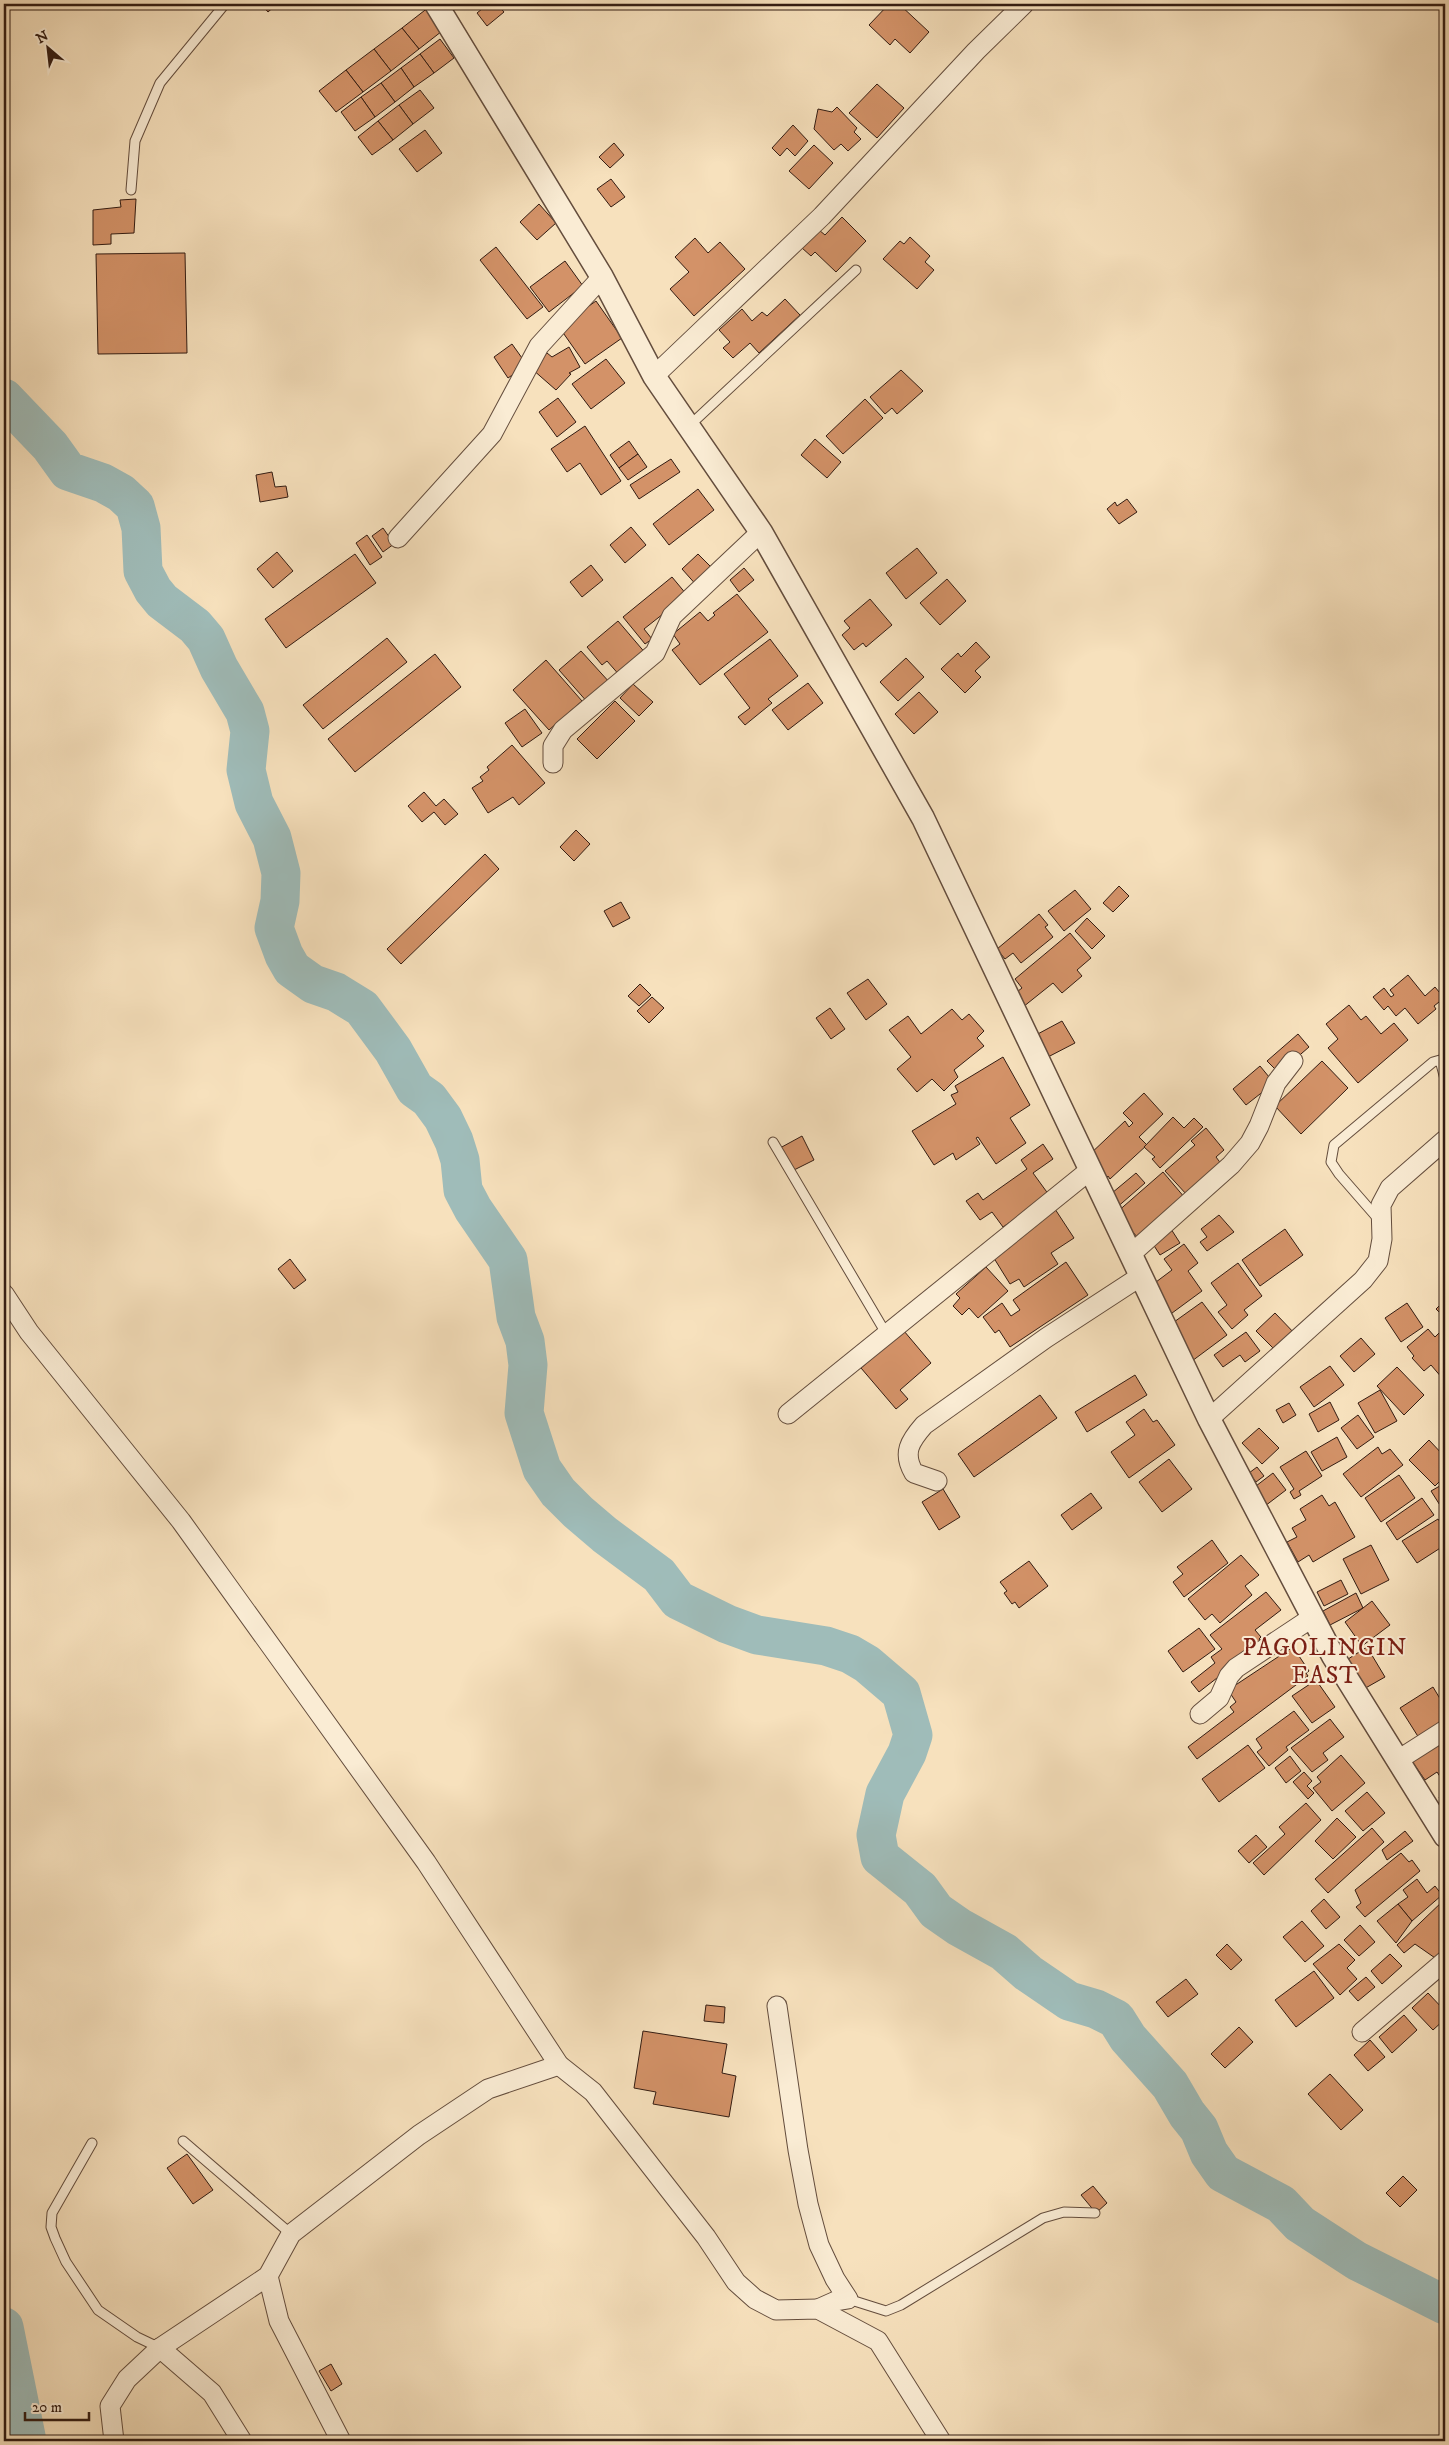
<svg xmlns="http://www.w3.org/2000/svg" width="1449" height="2445" font-family="'IM FELL DW Pica',serif">
<rect width="100%" height="100%" fill="#f7e1bd"/>
<filter id="stains"><feTurbulence type="fractalNoise" baseFrequency=".004" numOctaves="4"/><feColorMatrix values="0 0 0 0 .2 0 0 0 0 .09 0 0 0 0 .02 0 0 0 .5 -.17"/></filter>
<radialGradient id="worn" r=".72"><stop offset=".6" stop-color="#630" stop-opacity="0"/><stop offset="1" stop-color="#630" stop-opacity=".3"/></radialGradient>
<g fill="none" stroke-linecap="round" stroke-linejoin="round">
<g stroke="#9fbcb9" stroke-width="39">
<polyline points="4,398 50,446 68,471 103,483 121,493 135,506 141,528 143,571 153,590 162,601 195,626 206,639 219,668 245,712 250,731 246,770 254,803 272,838 281,873 280,901 274,928 284,955 292,969 313,984 336,992 362,1008 393,1050 415,1089 429,1099 443,1118 454,1141 460,1160 463,1190 473,1209 508,1260 516,1317 525,1341 528,1365 524,1413 542,1469 558,1492 578,1512 605,1535 659,1575 678,1600 727,1624 757,1635 826,1646 850,1654 867,1664 901,1693 913,1735 907,1753 885,1794 876,1835 880,1857 920,1889 936,1911 959,1927 1004,1952 1028,1973 1069,2001 1096,2009 1116,2019 1128,2038 1170,2085 1187,2114 1199,2129 1209,2153 1223,2173 1281,2204 1300,2224 1357,2261 1445,2305"/>
<polyline points="4,2327 27,2441"/>
</g>
</g>
<g fill="#d39268" stroke="#331c12">
<polygon points="261,4 277,4 268,12"/>
<polygon points="488,4 497,4 504,12 487,26 477,13"/>
<polygon points="889,4 899,4 929,32 910,53 895,39 890,45 869,25"/>
<polygon points="429,7 446,28 419,49 402,28"/>
<polygon points="402,28 419,49 391,71 374,49"/>
<polygon points="440,39 454,58 434,73 420,54"/>
<polygon points="374,49 391,71 363,92 346,70"/>
<polygon points="420,54 434,73 414,87 401,68"/>
<polygon points="401,68 414,87 395,102 381,83"/>
<polygon points="346,70 363,92 336,112 319,91"/>
<polygon points="381,83 395,102 375,117 361,97"/>
<polygon points="877,84 904,108 877,138 849,113"/>
<polygon points="420,90 434,108 413,124 399,105"/>
<polygon points="361,97 375,117 355,131 341,112"/>
<polygon points="399,105 413,124 393,140 378,121"/>
<polygon points="837,107 857,128 854,132 861,139 848,151 841,144 834,150 814,129 818,109 832,112"/>
<polygon points="378,121 393,140 372,155 358,137"/>
<polygon points="793,125 808,141 795,156 787,148 780,156 772,148"/>
<polygon points="425,130 442,153 417,172 399,149"/>
<polygon points="614,143 624,155 610,168 599,157"/>
<polygon points="814,145 833,163 809,189 789,171"/>
<polygon points="611,179 625,197 611,207 597,189"/>
<polygon points="136,199 134,233 111,234 111,244 93,245 93,210 121,207 120,200"/>
<polygon points="539,204 556,223 537,240 520,222"/>
<polygon points="842,217 866,241 836,272 815,252 811,256 802,248 819,230 825,235"/>
<polygon points="910,237 930,256 925,262 934,270 917,289 883,259 900,241 904,244"/>
<polygon points="695,238 708,253 720,242 745,269 694,316 670,289 689,272 675,257"/>
<polygon points="496,247 543,307 527,319 480,260"/>
<polygon points="185,253 187,353 98,354 96,254"/>
<polygon points="565,261 583,286 549,312 530,287"/>
<polygon points="785,299 800,315 759,353 750,343 733,358 723,348 730,342 719,330 742,309 752,321 762,312 767,316"/>
<polygon points="596,301 622,338 585,364 559,327"/>
<polygon points="512,344 527,365 508,378 494,357"/>
<polygon points="569,347 580,367 569,373 571,374 556,390 532,369 547,353 552,357"/>
<polygon points="606,359 625,383 591,409 572,384"/>
<polygon points="901,370 923,391 897,414 892,408 885,414 870,397"/>
<polygon points="558,398 576,422 557,437 539,412"/>
<polygon points="865,399 883,418 843,454 826,436"/>
<polygon points="585,426 621,481 601,495 580,463 567,472 551,449"/>
<polygon points="815,439 841,462 827,478 801,455"/>
<polygon points="629,441 638,454 619,468 610,455"/>
<polygon points="638,454 647,467 628,480 619,468"/>
<polygon points="671,459 680,472 639,499 630,485"/>
<polygon points="272,472 275,487 286,486 288,497 260,502 256,475"/>
<polygon points="698,489 714,510 669,545 653,524"/>
<polygon points="1127,499 1137,512 1119,524 1107,509 1115,502 1117,506"/>
<polygon points="631,527 646,545 625,563 610,545"/>
<polygon points="383,528 394,544 383,552 372,536"/>
<polygon points="367,535 382,557 370,565 356,543"/>
<polygon points="917,548 937,573 906,599 886,573"/>
<polygon points="277,552 293,571 273,588 257,569"/>
<polygon points="355,554 376,583 286,648 265,619"/>
<polygon points="698,554 716,572 699,588 682,569"/>
<polygon points="591,565 603,580 582,597 570,582"/>
<polygon points="744,568 754,580 739,592 730,580"/>
<polygon points="672,577 687,595 644,629 652,639 645,644 623,617"/>
<polygon points="947,579 966,601 940,625 920,603"/>
<polygon points="737,594 768,632 700,685 672,650 680,644 673,634 700,612 708,621 715,615 713,613"/>
<polygon points="870,599 892,625 866,647 863,643 854,650 842,635 850,628 844,621"/>
<polygon points="618,621 647,655 621,677 607,661 602,665 587,647"/>
<polygon points="387,638 407,662 323,729 303,705"/>
<polygon points="770,639 798,676 768,699 772,703 745,725 738,717 750,708 724,674"/>
<polygon points="976,642 990,657 975,671 981,677 965,693 941,669 958,653 961,657"/>
<polygon points="581,651 611,684 589,704 559,670"/>
<polygon points="435,654 461,687 355,772 328,739"/>
<polygon points="906,658 924,677 898,701 880,682"/>
<polygon points="546,660 582,701 549,730 513,690"/>
<polygon points="808,683 823,703 788,730 772,710"/>
<polygon points="633,684 653,702 639,716 620,698"/>
<polygon points="919,692 938,712 914,734 895,714"/>
<polygon points="615,701 635,721 597,759 577,739"/>
<polygon points="525,709 542,733 522,747 505,723"/>
<polygon points="512,745 545,783 519,805 513,797 488,813 472,788 483,781 480,777 489,770 487,767"/>
<polygon points="424,792 436,806 444,799 458,814 445,825 434,812 422,822 408,806"/>
<polygon points="576,830 590,844 574,861 560,847"/>
<polygon points="485,854 499,869 401,964 387,949"/>
<polygon points="1119,886 1129,896 1113,912 1103,903"/>
<polygon points="1075,890 1091,909 1064,931 1048,911"/>
<polygon points="621,902 630,918 613,927 604,911"/>
<polygon points="1039,914 1048,925 1045,927 1053,937 1021,963 1013,953 1005,959 997,949"/>
<polygon points="1087,918 1105,936 1092,949 1075,931"/>
<polygon points="1070,933 1091,958 1077,970 1082,976 1062,993 1053,983 1023,1007 1013,995 1022,988 1015,979"/>
<polygon points="1408,975 1425,996 1435,987 1444,998 1434,1006 1436,1009 1418,1024 1405,1008 1396,1016 1388,1006 1384,1010 1373,997 1384,988 1391,997 1394,995 1390,990"/>
<polygon points="868,979 887,1004 866,1020 847,993"/>
<polygon points="640,984 651,995 639,1006 628,996"/>
<polygon points="652,997 664,1008 649,1023 637,1011"/>
<polygon points="1349,1005 1361,1020 1366,1016 1381,1034 1394,1023 1408,1040 1358,1083 1328,1048 1338,1039 1326,1024"/>
<polygon points="830,1008 845,1029 831,1039 816,1018"/>
<polygon points="952,1009 962,1020 969,1014 984,1031 977,1038 984,1046 954,1070 958,1077 944,1091 932,1079 917,1092 897,1069 911,1057 889,1030 908,1016 921,1034"/>
<polygon points="1062,1021 1075,1043 1046,1058 1034,1036"/>
<polygon points="1298,1034 1309,1047 1279,1073 1267,1061"/>
<polygon points="1003,1057 1030,1105 1010,1118 1026,1143 996,1164 978,1137 976,1138 980,1144 956,1160 953,1153 934,1165 912,1131 956,1104 951,1095 958,1092 955,1086"/>
<polygon points="1322,1061 1348,1088 1301,1134 1275,1106"/>
<polygon points="1260,1066 1274,1083 1246,1105 1233,1089"/>
<polygon points="1144,1093 1163,1114 1139,1137 1147,1145 1110,1179 1108,1176 1102,1182 1088,1156 1125,1121 1129,1127 1133,1123 1123,1113"/>
<polygon points="1173,1117 1184,1128 1194,1118 1203,1127 1160,1168 1152,1159 1155,1157 1144,1147"/>
<polygon points="1206,1128 1224,1150 1216,1157 1222,1165 1187,1195 1165,1171 1195,1145 1191,1141"/>
<polygon points="802,1136 814,1160 792,1171 780,1148"/>
<polygon points="1043,1144 1053,1159 1033,1173 1049,1195 1003,1227 992,1212 980,1220 966,1201 978,1193 983,1200 1027,1169 1021,1160"/>
<polygon points="1163,1172 1185,1198 1139,1239 1116,1213"/>
<polygon points="1136,1173 1145,1183 1115,1209 1106,1198"/>
<polygon points="1053,1206 1074,1238 1051,1253 1058,1264 1024,1287 1019,1279 1010,1284 992,1255 1031,1230 1026,1223"/>
<polygon points="1219,1215 1234,1232 1207,1251 1200,1242 1207,1237 1201,1229"/>
<polygon points="1171,1229 1180,1243 1160,1255 1151,1241"/>
<polygon points="1285,1229 1303,1255 1260,1286 1242,1260"/>
<polygon points="1184,1244 1198,1263 1188,1271 1202,1291 1168,1316 1148,1288 1172,1270 1164,1259"/>
<polygon points="290,1259 306,1280 294,1289 278,1269"/>
<polygon points="1066,1262 1088,1295 1010,1347 999,1330 995,1333 983,1317 1002,1303 1011,1316 1020,1310 1013,1300"/>
<polygon points="1238,1263 1262,1296 1244,1310 1248,1315 1232,1329 1218,1312 1227,1305 1211,1283"/>
<polygon points="986,1267 1008,1291 978,1318 969,1308 962,1315 953,1306 960,1298 956,1294"/>
<polygon points="1445,1300 1445,1318 1436,1309"/>
<polygon points="1202,1302 1227,1335 1192,1361 1167,1327"/>
<polygon points="1407,1303 1423,1327 1401,1342 1385,1318"/>
<polygon points="1275,1313 1297,1336 1278,1353 1256,1331"/>
<polygon points="1428,1329 1435,1337 1439,1333 1445,1340 1445,1377 1443,1379 1431,1365 1424,1371 1412,1358 1414,1356 1407,1347"/>
<polygon points="904,1331 931,1363 900,1390 908,1399 896,1409 861,1368"/>
<polygon points="1246,1332 1260,1351 1245,1362 1240,1355 1223,1367 1214,1355"/>
<polygon points="1361,1338 1375,1354 1354,1372 1340,1356"/>
<polygon points="1330,1366 1344,1385 1314,1407 1300,1387"/>
<polygon points="1397,1367 1424,1395 1404,1415 1377,1386"/>
<polygon points="1135,1375 1147,1395 1087,1432 1075,1412"/>
<polygon points="1380,1390 1397,1421 1375,1433 1358,1403"/>
<polygon points="1040,1395 1057,1418 974,1477 958,1454"/>
<polygon points="1330,1402 1339,1420 1318,1432 1309,1414"/>
<polygon points="1289,1403 1296,1415 1283,1423 1276,1410"/>
<polygon points="1144,1409 1153,1422 1157,1420 1175,1445 1129,1478 1111,1452 1135,1435 1126,1422"/>
<polygon points="1358,1415 1374,1437 1357,1449 1341,1428"/>
<polygon points="1259,1428 1279,1448 1262,1464 1242,1443"/>
<polygon points="1337,1437 1347,1457 1322,1471 1311,1452"/>
<polygon points="1429,1440 1445,1457 1445,1476 1435,1486 1409,1460"/>
<polygon points="1378,1447 1382,1454 1390,1449 1403,1465 1361,1497 1343,1474"/>
<polygon points="1306,1451 1322,1476 1299,1491 1301,1495 1294,1499 1290,1492 1294,1489 1280,1467"/>
<polygon points="1169,1459 1192,1489 1162,1512 1139,1482"/>
<polygon points="1257,1467 1264,1476 1256,1482 1249,1473"/>
<polygon points="1273,1473 1286,1490 1265,1506 1252,1489"/>
<polygon points="1399,1475 1415,1498 1381,1522 1365,1498"/>
<polygon points="1445,1483 1445,1509 1443,1510 1431,1491"/>
<polygon points="943,1489 960,1517 939,1530 922,1502"/>
<polygon points="1091,1493 1102,1508 1072,1530 1061,1515"/>
<polygon points="1322,1495 1329,1506 1335,1502 1355,1537 1313,1562 1309,1555 1298,1562 1287,1542 1297,1537 1292,1528 1306,1520 1300,1509"/>
<polygon points="1422,1498 1434,1515 1397,1540 1386,1523"/>
<polygon points="1438,1519 1444,1528 1445,1527 1445,1545 1417,1563 1402,1541"/>
<polygon points="1212,1540 1228,1563 1184,1597 1173,1582 1183,1574 1177,1567"/>
<polygon points="1371,1545 1389,1580 1361,1594 1343,1559"/>
<polygon points="1241,1555 1259,1575 1245,1586 1252,1595 1220,1623 1212,1614 1205,1620 1188,1599"/>
<polygon points="1029,1561 1048,1586 1019,1608 1015,1602 1012,1604 1004,1593 1007,1591 1000,1582"/>
<polygon points="1341,1580 1348,1594 1324,1606 1317,1592"/>
<polygon points="1266,1592 1281,1610 1255,1630 1261,1637 1259,1639 1262,1643 1199,1692 1191,1682 1215,1663 1211,1657 1222,1649 1210,1635"/>
<polygon points="1356,1593 1363,1608 1330,1625 1323,1611"/>
<polygon points="1372,1601 1390,1625 1362,1646 1345,1622"/>
<polygon points="1199,1628 1215,1649 1183,1672 1168,1651"/>
<polygon points="1293,1647 1309,1671 1306,1673 1308,1676 1197,1759 1188,1747 1234,1712 1230,1707 1236,1702 1228,1690"/>
<polygon points="1367,1647 1385,1677 1362,1690 1345,1661"/>
<polygon points="1316,1680 1335,1707 1312,1723 1292,1696"/>
<polygon points="1433,1687 1445,1707 1445,1721 1419,1738 1400,1708"/>
<polygon points="1294,1711 1309,1730 1286,1747 1288,1750 1269,1766 1257,1752 1262,1748 1256,1739"/>
<polygon points="1330,1719 1344,1737 1323,1753 1328,1760 1312,1772 1291,1748"/>
<polygon points="1445,1737 1445,1784 1437,1772 1425,1780 1411,1760"/>
<polygon points="1248,1745 1265,1768 1219,1802 1202,1779"/>
<polygon points="1341,1755 1365,1783 1332,1811 1313,1788 1321,1782 1317,1777"/>
<polygon points="1290,1756 1301,1771 1286,1783 1275,1768"/>
<polygon points="1304,1772 1312,1781 1307,1786 1314,1793 1308,1799 1293,1782"/>
<polygon points="1367,1792 1385,1813 1363,1831 1345,1811"/>
<polygon points="1445,1792 1445,1807 1439,1797"/>
<polygon points="1306,1803 1321,1820 1264,1875 1253,1863 1285,1834 1279,1827"/>
<polygon points="1337,1818 1356,1837 1333,1859 1315,1841"/>
<polygon points="1372,1828 1384,1842 1328,1893 1315,1879"/>
<polygon points="1405,1831 1413,1841 1387,1860 1382,1850"/>
<polygon points="1256,1835 1267,1847 1249,1863 1238,1851"/>
<polygon points="1401,1853 1409,1862 1412,1860 1420,1871 1365,1917 1356,1907 1361,1903 1355,1890"/>
<polygon points="1417,1879 1427,1893 1435,1886 1442,1895 1412,1921 1398,1904 1408,1897 1403,1890"/>
<polygon points="1324,1899 1340,1917 1326,1929 1311,1911"/>
<polygon points="1445,1899 1445,1955 1438,1960 1415,1944 1404,1953 1397,1945"/>
<polygon points="1398,1904 1412,1921 1396,1943 1377,1921"/>
<polygon points="1302,1921 1324,1946 1305,1962 1283,1937"/>
<polygon points="1360,1925 1375,1942 1359,1956 1344,1940"/>
<polygon points="1227,1944 1242,1960 1231,1970 1216,1955"/>
<polygon points="1339,1944 1355,1960 1347,1968 1357,1979 1340,1995 1313,1964"/>
<polygon points="1390,1954 1402,1966 1382,1984 1371,1971"/>
<polygon points="1314,1971 1334,1998 1296,2027 1275,2000"/>
<polygon points="1366,1977 1375,1987 1358,2001 1349,1991"/>
<polygon points="1186,1979 1198,1994 1168,2017 1156,2002"/>
<polygon points="1428,1993 1445,2011 1445,2019 1433,2030 1412,2008"/>
<polygon points="706,2005 725,2007 724,2023 704,2021"/>
<polygon points="1404,2015 1417,2030 1392,2053 1379,2037"/>
<polygon points="1239,2027 1253,2042 1225,2068 1211,2054"/>
<polygon points="643,2031 727,2044 722,2073 736,2076 729,2117 653,2104 656,2092 634,2088"/>
<polygon points="1370,2040 1385,2057 1368,2071 1354,2055"/>
<polygon points="1330,2074 1363,2110 1341,2130 1308,2094"/>
<polygon points="187,2154 213,2190 193,2204 167,2168"/>
<polygon points="1403,2176 1417,2190 1400,2207 1386,2193"/>
<polygon points="1093,2186 1107,2203 1096,2213 1081,2195"/>
<polygon points="331,2364 342,2384 331,2391 319,2371"/>
</g>
<g fill="none" stroke-linecap="round" stroke-linejoin="round">
<defs>
<g id="service">
<polyline points="131,190 135,141 160,83 225,4"/>
<polyline points="688,427 856,270"/>
<polyline points="773,1142 887,1335"/>
<polyline points="1380,1221 1339,1174 1331,1162 1334,1145 1433,1062 1440,1060 1445,1079"/>
<polyline points="183,2141 291,2234"/>
<polyline points="92,2143 52,2213 51,2227 55,2238 66,2262 98,2310 137,2337 160,2348"/>
<polyline points="848,2299 886,2311 901,2305 1043,2218 1064,2212 1095,2213"/>
</g>
<g id="minor">
<polyline points="654,376 822,216 976,51 1024,4"/>
<polyline points="398,538 492,434 539,346 602,277"/>
<polyline points="553,763 553,746 563,730 655,653 672,616 761,532"/>
<polyline points="1131,1254 1231,1165 1250,1143 1259,1126 1276,1083 1293,1061"/>
<polyline points="4,1294 29,1332 181,1521 426,1862 559,2065 593,2092 706,2237 736,2282 755,2299 776,2310 818,2309 878,2341 941,2441"/>
<polyline points="788,1414 1090,1170"/>
<polyline points="1209,1419 1363,1280 1378,1261 1382,1239 1381,1205 1390,1188 1445,1140"/>
<path d="M937,1481L914,1473C902,1453 910,1441 924,1425L1046,1338L1141,1276"/>
<polyline points="1200,1714 1219,1698 1229,1676 1236,1668 1313,1617"/>
<polyline points="1398,1760 1445,1730"/>
<polyline points="777,2006 798,2150 808,2204 819,2245 835,2279 848,2299 836,2301 818,2309"/>
<polyline points="1362,2032 1445,1961"/>
<polyline points="268,2276 279,2321 341,2441"/>
<polyline points="160,2348 212,2393 242,2441"/>
<polyline points="114,2441 110,2406 127,2379 160,2348 268,2276 291,2234 419,2135 488,2089 559,2065"/>
</g>
<polyline id="tertiary" points="436,4 602,277 654,376 761,532 923,818 1209,1419 1333,1656 1445,1836"/>
</defs>
<use href="#service" stroke="#644d3d" stroke-width="11"/>
<use href="#minor" stroke="#644d3d" stroke-width="21"/>
<use href="#tertiary" stroke="#644d3d" stroke-width="25"/>
<use href="#service" stroke="#faecd4" stroke-width="9"/>
<use href="#minor" stroke="#faecd4" stroke-width="19"/>
<use href="#tertiary" stroke="#faecd4" stroke-width="22"/>
</g>
<g text-anchor="middle" dominant-baseline="central" stroke-width="4" stroke-linejoin="round" paint-order="stroke">
<g font-size="24" letter-spacing="1" fill="#7a1f14" stroke="#faecd4">
<text x="1325" y="1648">PAGOLINGIN<tspan x="1325" dy="28">EAST</tspan></text>
</g>
</g>
<rect width="1449" height="2445" fill="none" stroke="#f7e1bd" stroke-width="20"/>
<rect x="5" y="5" width="1439" height="2435" fill="none" stroke="#331c12" stroke-width="2.5"/>
<rect x="10" y="10" width="1429" height="2425" fill="none" stroke="#331c12"/>
<g transform="translate(48 48) rotate(332)" stroke="#faecd4" stroke-width="4" paint-order="stroke">
<path d="M0-4L9 19L0 12L-9 19Z" fill="#331c12"/>
<text y="-8" font-size="14" font-weight="bold" text-anchor="middle" fill="#331c12">N</text>
</g>
<path d="M25 2412v8h64v-8" fill="none" stroke="#331c12" stroke-width="2.5"/>
<text x="32" y="2412" font-size="15" fill="#331c12" stroke="#faecd4" stroke-width="4" paint-order="stroke">20 m</text>
<rect width="100%" height="100%" filter="url(#stains)"/>
<rect width="100%" height="100%" fill="url(#worn)"/>
</svg>
